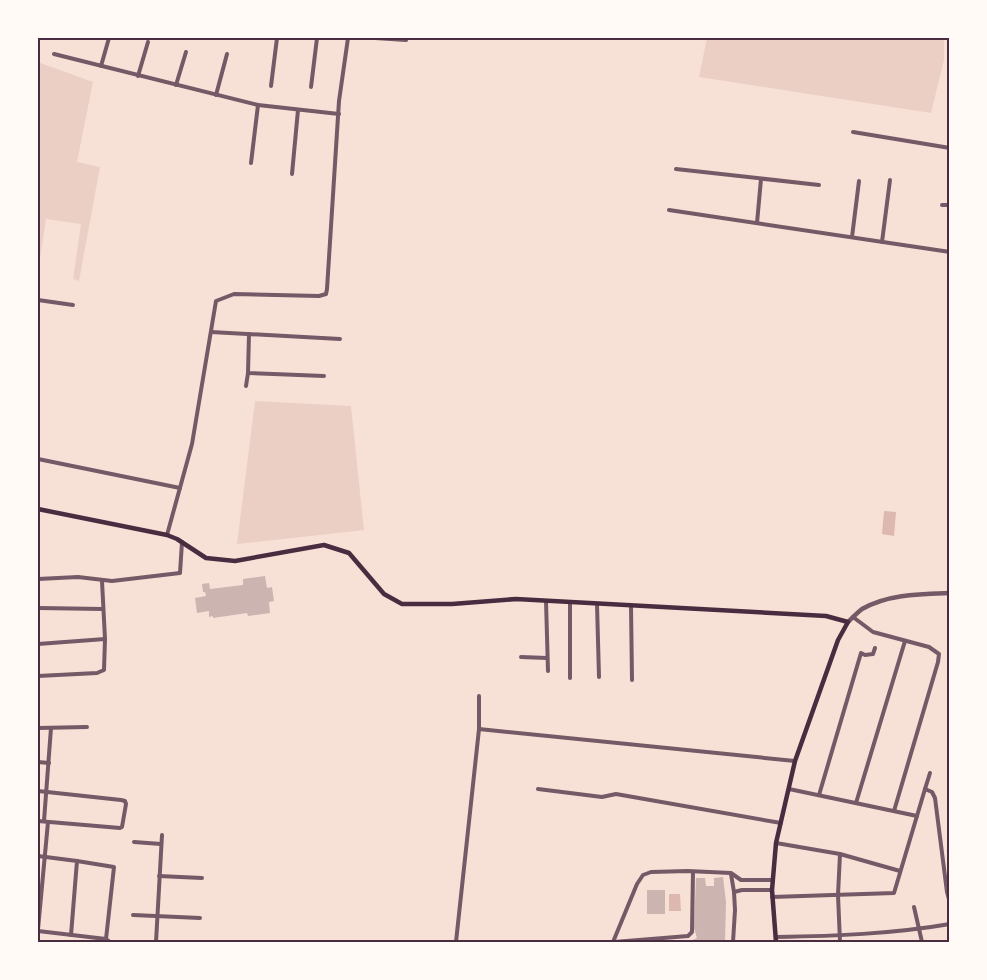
<svg xmlns="http://www.w3.org/2000/svg" width="987" height="980" font-family="Mulish,sans-serif">
<rect width="100%" height="100%" fill="#f7e1d7"/>
<g fill="#ebcfc5">
<polygon points="707,38 944,38 944,60 931,113 699,77"/>
<polygon points="38,62 93,82 77,162 100,167 79,281 73,279 81,224 46,219 38,272"/>
<polygon points="255,401 351,406 364,530 237,544"/>
</g>
<g fill="#dcb8b0">
<polygon points="884,511 896,512 894,536 882,534"/>
<polygon points="669,894 680,894 681,911 669,911"/>
</g>
<g fill="#ccb4b1">
<polygon points="265,576 267,588 272,587 274,601 269,602 270,613 248,616 247,613 213,618 213,616 209,617 209,611 197,613 195,598 206,596 205,592 203,592 202,584 209,583 210,589 243,585 243,579"/>
<polygon points="723,877 726,902 725,942 688,942 697,938 694,928 696,878 705,878 706,886 714,886 714,878"/>
<rect x="647" y="890" width="18" height="24"/>
</g>
<g fill="none" stroke-linecap="round" stroke-linejoin="round">
<g stroke="#755966" stroke-width="4">
<polyline points="375,38 406,40 406,38"/>
<polyline points="54,54 258,105 339,114"/>
<polyline points="101,66 109,38"/>
<polyline points="138,76 148,42"/>
<polyline points="176,85 186,52"/>
<polyline points="271,86 277,38"/>
<polyline points="311,87 317,38"/>
<polyline points="216,95 227,54"/>
<polyline points="853,132 950,148"/>
<polyline points="251,163 258,105"/>
<polyline points="676,169 819,185"/>
<polyline points="292,174 298,110"/>
<polyline points="942,205 950,205"/>
<polyline points="669,210 950,252"/>
<polyline points="757,223 761,179"/>
<polyline points="852,237 859,181"/>
<polyline points="882,242 890,180"/>
<polyline points="38,300 73,305"/>
<polyline points="211,332 340,339"/>
<polyline points="249,334 248,373 324,376"/>
<polyline points="246,386 248,373"/>
<polyline points="38,459 180,488"/>
<polyline points="167,535 192,444 216,301 234,294 319,296 326,294 327,289 339,101 348,38"/>
<polyline points="38,579 78,577 112,581 180,573 182,542"/>
<polyline points="546,601 548,671"/>
<polyline points="570,602 570,678"/>
<polyline points="597,604 599,677"/>
<polyline points="631,606 632,680"/>
<polyline points="38,608 103,609"/>
<polyline points="853,617 873,632 929,647 939,654 938,662 894,811"/>
<polyline points="38,644 105,639"/>
<polyline points="521,657 547,658"/>
<polyline points="38,676 97,673 104,670 105,639 102,581"/>
<polyline points="38,728 87,727"/>
<polyline points="479,729 795,761"/>
<polyline points="38,762 49,763"/>
<polyline points="538,789 602,797 616,794 781,823"/>
<polyline points="789,789 917,816"/>
<polyline points="925,789 930,773"/>
<polyline points="38,791 121,800 125,801 126,804 122,827 120,828 38,821"/>
<polyline points="819,795 861,653 865,655 873,654 875,648"/>
<polyline points="856,803 905,641"/>
<polyline points="44,821 51,728"/>
<polyline points="134,842 161,844"/>
<polyline points="776,843 840,854 900,871"/>
<polyline points="840,854 838,895 840,942"/>
<polyline points="38,856 77,861 71,935"/>
<polyline points="77,861 114,867 106,939"/>
<polyline points="731,874 734,892"/>
<polyline points="159,876 202,878"/>
<polyline points="772,897 894,893 925,789 932,792 935,798 947,892 950,903"/>
<polyline points="914,907 922,942"/>
<polyline points="133,915 200,918"/>
<polyline points="38,929 48,822"/>
<polyline points="38,931 106,939 110,942"/>
<path d="M776,937C834,936 892,934 950,924"/>
<polyline points="156,942 162,835"/>
<polyline points="456,942 479,729 479,696"/>
<polyline points="613,942 637,884 643,875 651,872 688,871 731,873 741,880 772,880"/>
<polyline points="614,942 688,936 692,932 693,872"/>
<polyline points="733,942 735,910 734,892 742,890 772,890"/>
</g>
<path stroke="#755966" stroke-width="4.5" d="M848,622C852,618 857,613 862,609C888,594 920,594 950,593"/>
<polyline stroke="#4a2c40" stroke-width="4.5" points="38,509 167,535 177,539 206,558 235,561 324,545 349,553 384,594 402,604 452,604 516,599 826,616 848,622 838,640 795,761 776,843 772,890 776,942"/>
</g>
<rect width="987" height="980" fill="none" stroke="#fffaf5" stroke-width="78"/>
<rect x="39" y="39" width="909" height="902" fill="none" stroke="#4a2c40" stroke-width="2"/>
</svg>
